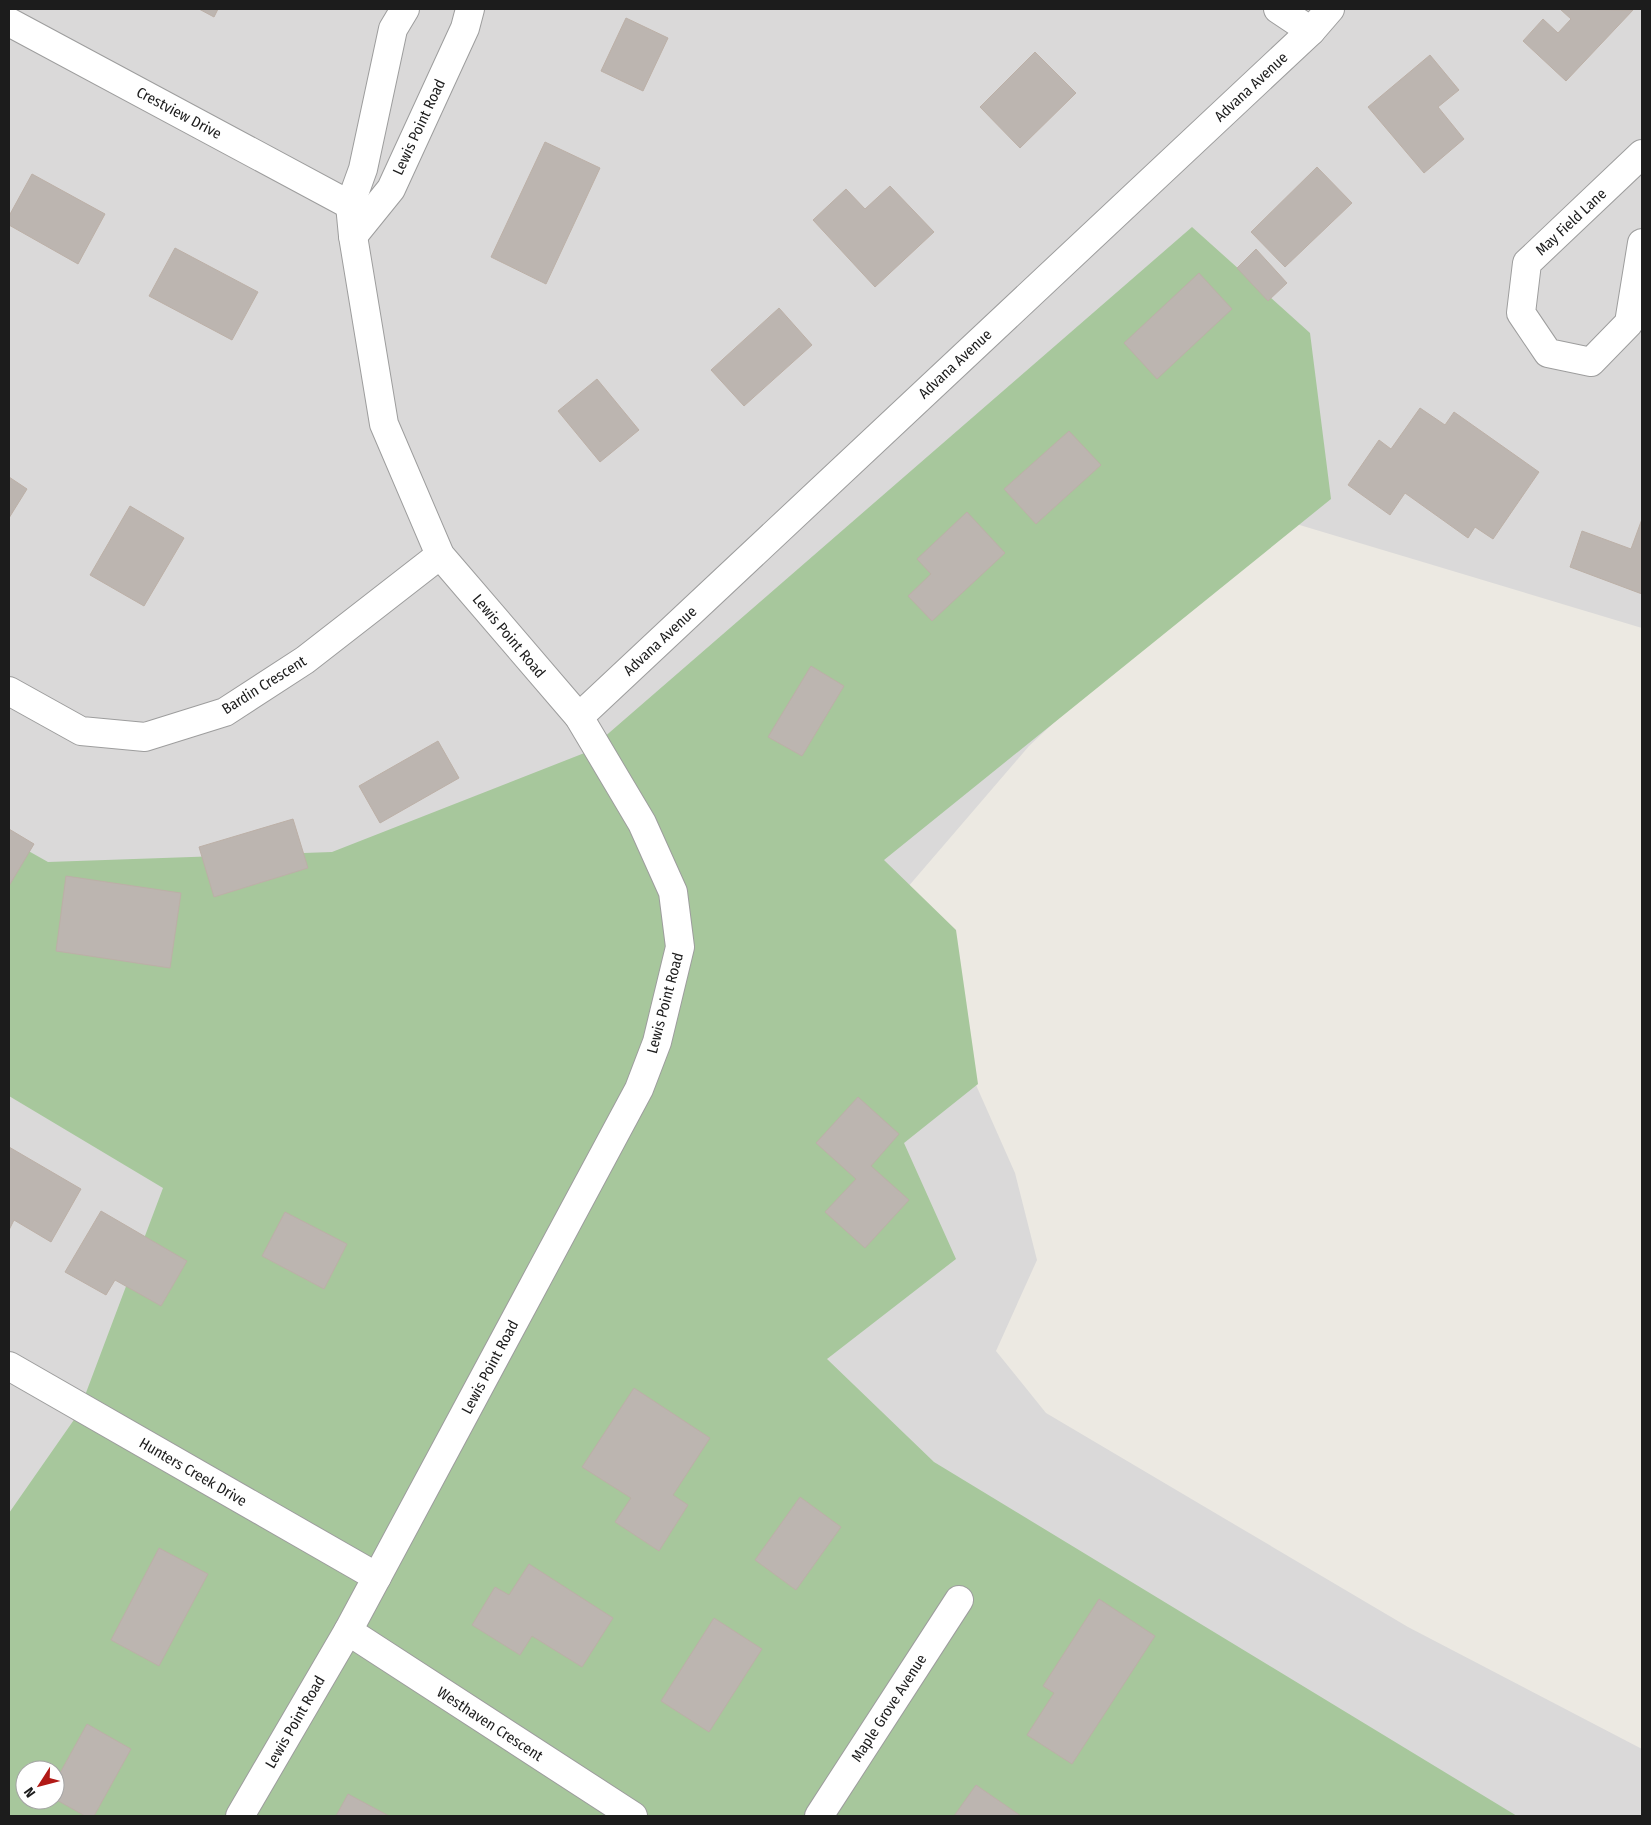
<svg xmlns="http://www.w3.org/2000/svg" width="1651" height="1825" font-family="'Fira Sans Condensed',sans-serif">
<rect width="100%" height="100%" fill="#ece9e2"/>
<path fill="#dad9d9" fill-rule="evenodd" d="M9,9H1642V628L1273,517L1029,746L895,902L1015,1173L1037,1260L996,1351L1046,1413L1408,1627L1642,1749V1816H9ZM25,1770H55V1800H25Z"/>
<path fill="#a7c79c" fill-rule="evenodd" d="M1192,227L1310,333L1331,499L884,860L956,930L978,1084L904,1143L956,1259L827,1359L934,1462L1517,1816H9V1513L78,1414L163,1188L9,1096V840L48,862L332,852L587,752ZM25,1770H55V1800H25Z"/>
<g fill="#bcb5b0" stroke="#bcb0a7">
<polygon points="199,9 218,9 214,17"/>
<polygon points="1560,9 1633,10 1566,81 1523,41 1543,19 1558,33 1571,19"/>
<polygon points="626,18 668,38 643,91 601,71"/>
<polygon points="1035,52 1076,93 1020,148 980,107"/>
<polygon points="1430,55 1459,90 1438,107 1464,139 1424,173 1368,107"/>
<polygon points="545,142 600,168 546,284 491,257"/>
<polygon points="1317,167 1352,203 1285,267 1251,232"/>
<polygon points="32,174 105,214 78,264 9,225 9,216"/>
<polygon points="890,186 934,232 875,287 813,220 846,189 865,209"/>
<polygon points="175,248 258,292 232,340 149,296"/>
<polygon points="1256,249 1287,283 1268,301 1237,268"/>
<polygon points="1199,273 1232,309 1157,379 1124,343"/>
<polygon points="779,308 812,345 744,406 711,370"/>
<polygon points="597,379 639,430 600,462 558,411"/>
<polygon points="1420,408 1445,425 1454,412 1539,472 1493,539 1475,527 1468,538 1405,493 1390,515 1348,485 1379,440 1391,449"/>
<polygon points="1069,431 1101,465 1036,524 1004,489"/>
<polygon points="9,477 27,489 9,518"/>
<polygon points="130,506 184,538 144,606 90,575"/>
<polygon points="967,512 1005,553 932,621 908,596 931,574 917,559"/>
<polygon points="1642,519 1642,594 1570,567 1582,531 1631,549"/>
<polygon points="811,666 844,686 802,756 768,737"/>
<polygon points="438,741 459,778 380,823 359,786"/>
<polygon points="293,819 308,868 214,897 199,847"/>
<polygon points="9,829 34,844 9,886"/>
<polygon points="66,876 181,893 170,968 56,951"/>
<polygon points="858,1097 899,1134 871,1166 909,1200 865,1248 825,1212 856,1179 816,1143"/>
<polygon points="9,1147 81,1189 51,1242 14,1220 9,1230"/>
<polygon points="101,1211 187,1261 161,1306 115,1280 106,1295 65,1272"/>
<polygon points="285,1212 347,1244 324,1289 262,1256"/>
<polygon points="634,1388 710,1438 673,1495 688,1505 659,1551 615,1522 631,1498 582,1467"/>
<polygon points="800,1497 841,1527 796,1590 755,1560"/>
<polygon points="159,1548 208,1574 159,1666 111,1640"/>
<polygon points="529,1564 613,1618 582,1667 532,1636 520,1655 472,1625 495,1587 509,1595"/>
<polygon points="1099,1599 1155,1636 1072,1764 1027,1735 1054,1693 1043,1686"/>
<polygon points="714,1618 762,1649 709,1732 661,1701"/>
<polygon points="87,1724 131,1749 94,1816 85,1816 55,1799 55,1782"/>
<polygon points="976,1785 1021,1816 954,1816"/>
<polygon points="348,1794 389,1816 336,1816"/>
</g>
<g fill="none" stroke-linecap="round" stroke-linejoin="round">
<defs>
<g id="minor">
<polyline points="1278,9 1311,31"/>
<polyline points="9,22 350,205"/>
<polyline points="1642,154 1527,263 1521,313 1548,353 1591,362 1629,323 1642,243"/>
<polyline points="353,236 391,189 465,28 470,9"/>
<polyline points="9,691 81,731 145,737 225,712 305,660 440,555"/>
<polyline points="579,717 1311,31 1330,9"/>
<polyline points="9,1366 377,1577"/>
<polyline points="348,1631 633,1816"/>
<polyline points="240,1816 348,1631 639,1089 657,1042 680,947 673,892 642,823 579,717 440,555 384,424 353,236 350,205 363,169 393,29 405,9"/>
<polyline points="819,1816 959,1600"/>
</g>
</defs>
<use href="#minor" stroke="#9d9d9d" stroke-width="30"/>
<use href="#minor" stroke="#fff" stroke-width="28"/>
</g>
<g text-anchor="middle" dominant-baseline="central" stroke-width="5" stroke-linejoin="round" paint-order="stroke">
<g font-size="15" fill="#1c1c1c" stroke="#fff">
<text transform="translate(1251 87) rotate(-43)">Advana Avenue</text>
<text transform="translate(179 113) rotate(28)">Crestview Drive</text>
<text transform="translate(419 127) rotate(-65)">Lewis Point Road</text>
<text transform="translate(1571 222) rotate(-43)">May Field Lane</text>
<text transform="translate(955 364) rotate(-43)">Advana Avenue</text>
<text transform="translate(509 636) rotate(50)">Lewis Point Road</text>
<text transform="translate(660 641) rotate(-43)">Advana Avenue</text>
<text transform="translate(264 685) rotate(-32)">Bardin Crescent</text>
<text transform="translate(665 1003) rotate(-75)">Lewis Point Road</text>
<text transform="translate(490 1367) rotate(-62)">Lewis Point Road</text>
<text transform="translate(193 1472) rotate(30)">Hunters Creek Drive</text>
<text transform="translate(889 1708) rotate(-57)">Maple Grove Avenue</text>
<text transform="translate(295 1722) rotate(-60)">Lewis Point Road</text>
<text transform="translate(490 1724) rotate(33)">Westhaven Crescent</text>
</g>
</g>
<rect width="1651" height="1825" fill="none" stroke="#1c1c1c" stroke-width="20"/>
<g transform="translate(40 1785) rotate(234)"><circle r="24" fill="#ffffff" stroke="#a4a4a4"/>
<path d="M0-4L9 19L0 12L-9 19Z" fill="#b11916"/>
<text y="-8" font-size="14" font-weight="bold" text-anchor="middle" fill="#1c1c1c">N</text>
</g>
</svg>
